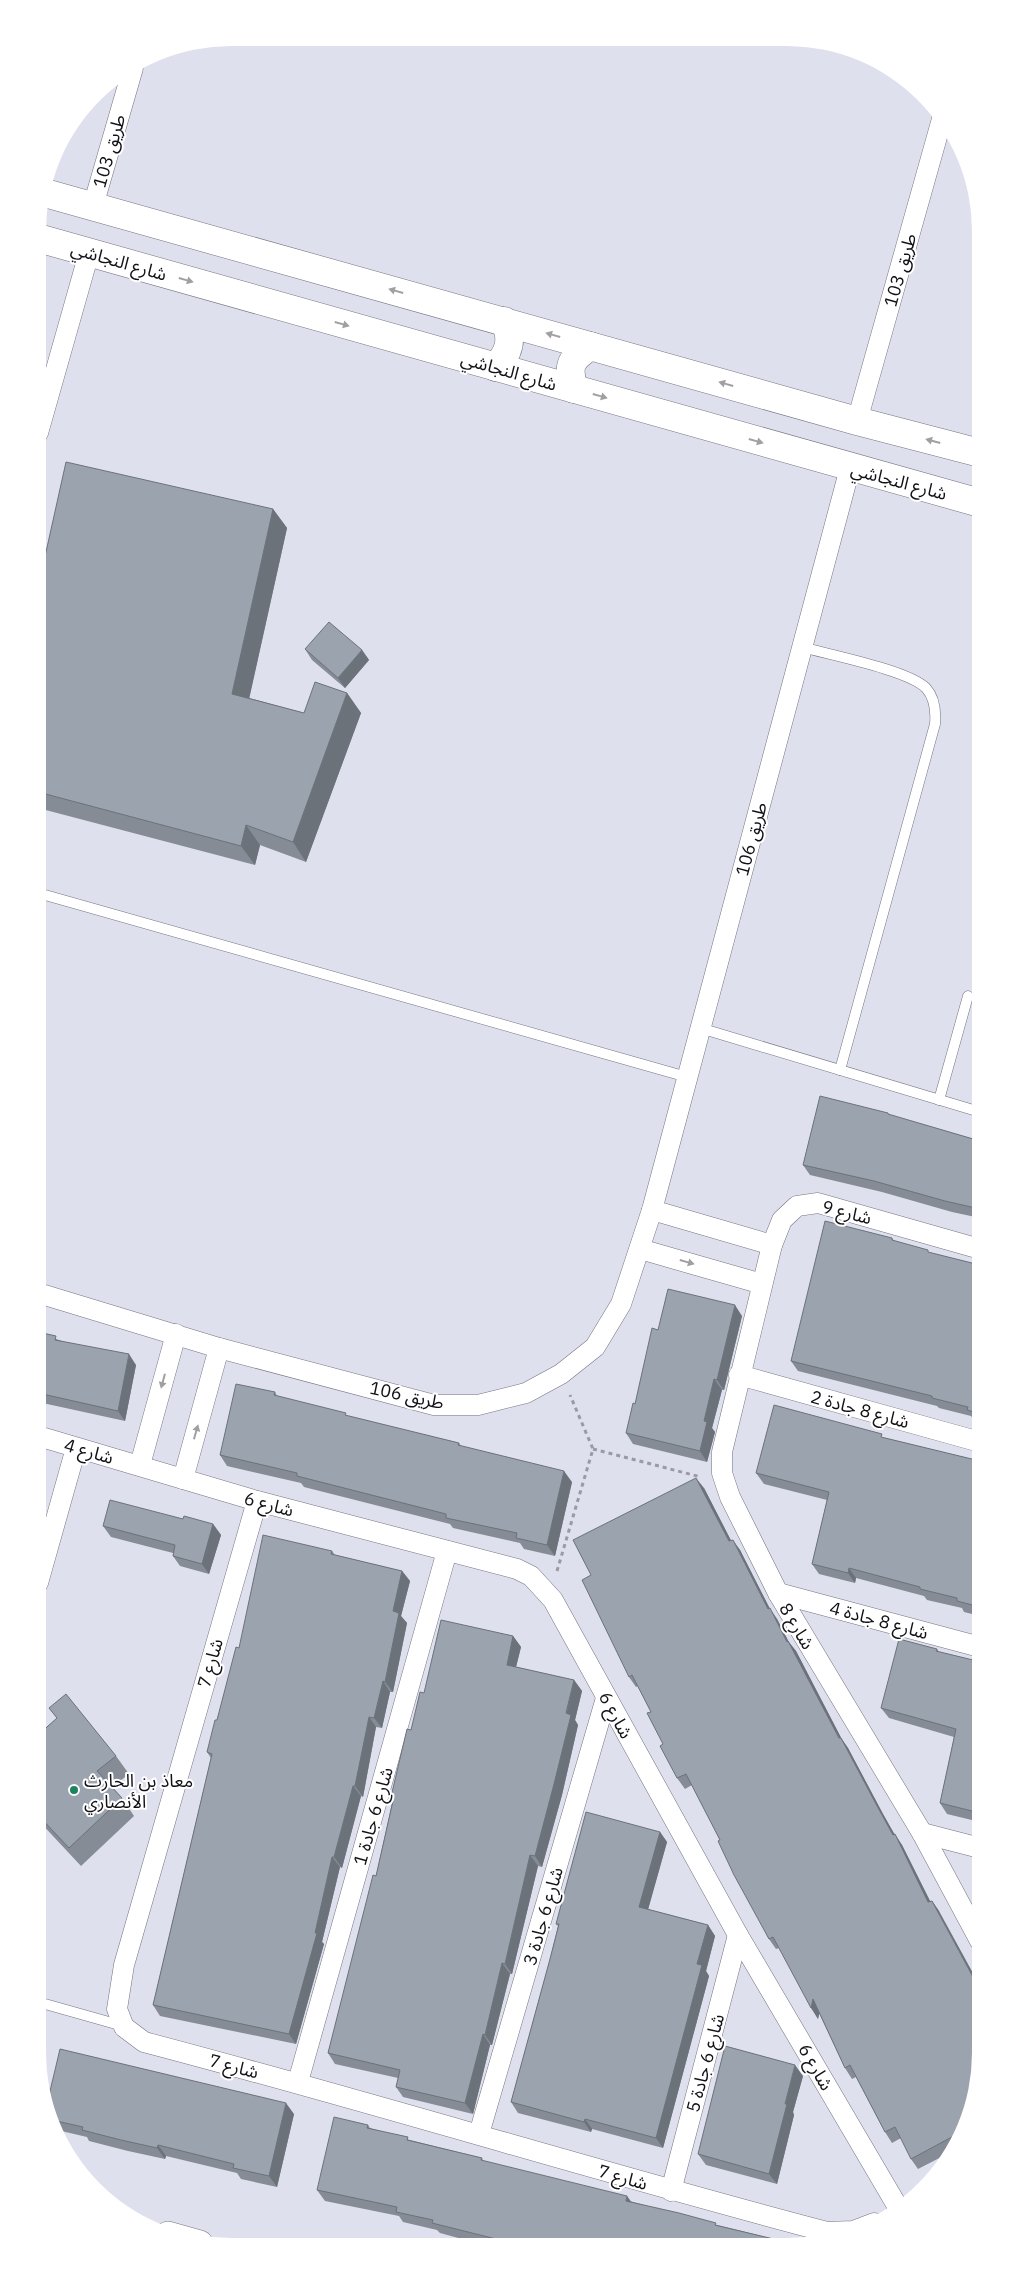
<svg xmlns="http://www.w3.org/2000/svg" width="1018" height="2284" font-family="'IBM Plex Sans','Noto Sans Arabic',sans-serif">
<rect width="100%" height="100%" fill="#dfe0ee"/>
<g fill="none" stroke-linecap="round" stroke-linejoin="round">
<defs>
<g id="service">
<path d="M802,647C830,655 908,670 926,688C935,698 936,712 935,724L840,1070"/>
<polyline points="38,893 687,1077"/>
<polyline points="700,1028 980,1112"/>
<polyline points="939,1100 968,996"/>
<polyline points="38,2002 123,2026"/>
</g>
<g id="minor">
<polyline points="93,206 133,68"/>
<polyline points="857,421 942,119"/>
<polyline points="38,433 89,253"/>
<polyline points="652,1210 772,1245"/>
<polyline points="640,1249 762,1284"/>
<polyline points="38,1293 219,1348 434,1405 478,1405 526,1393 561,1374 595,1347 621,1304 652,1210 850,468"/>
<polyline points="739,1375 980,1442"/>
<polyline points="38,1436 257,1501 517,1569 531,1576 553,1600 738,1935 899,2209"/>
<polyline points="140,1465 176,1334"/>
<polyline points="183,1479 219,1348"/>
<path d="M257,1501L124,1965L117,2009L124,2027L144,2042C373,2102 598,2172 827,2232L853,2231L874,2223"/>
<polyline points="38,1583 76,1448"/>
<polyline points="778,1593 980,1647"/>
<polyline points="922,1833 980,1848"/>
<polyline points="980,1941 922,1833 778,1593 730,1497 722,1473 722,1452 772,1245 782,1220 797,1206 818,1203 980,1249"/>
<polyline points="298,2082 447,1551"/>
<polyline points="479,2134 606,1698"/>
<polyline points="671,2191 738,1935"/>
</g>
<polyline id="tertiary" points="168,2234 200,2243"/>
<g id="secondary">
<polyline points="45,193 857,421 980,453"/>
<polyline points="38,238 980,503"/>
<path d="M496,367C509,353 514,339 504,321"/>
<path d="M574,389C567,365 570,360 590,346"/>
</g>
</defs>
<use href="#service" stroke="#747582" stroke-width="11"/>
<use href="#minor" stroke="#747582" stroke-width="21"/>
<use href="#tertiary" stroke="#747582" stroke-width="26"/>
<use href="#secondary" stroke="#747582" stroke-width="29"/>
<g stroke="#9a9aa5" stroke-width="3" stroke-dasharray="4 4" stroke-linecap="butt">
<polyline points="593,1449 701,1477"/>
<polyline points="557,1571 593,1449 570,1395"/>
</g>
<use href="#service" stroke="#fff" stroke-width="10"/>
<use href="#minor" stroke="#fff" stroke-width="20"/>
<use href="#tertiary" stroke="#fff" stroke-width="25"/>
<use href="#secondary" stroke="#fff" stroke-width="28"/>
</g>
<g fill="#858c96">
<polygon points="273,509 287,528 249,698 304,713 347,693 361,713 306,862 260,845 255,865 38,808 38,588"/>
<polygon points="305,649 362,650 369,660 345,688 312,660"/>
<polygon points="890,1115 980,1141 980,1218 952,1212 882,1192 810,1175 803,1165"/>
<polygon points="892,1238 894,1241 931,1253 980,1265 980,1422 975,1421 971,1416 939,1408 937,1406 798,1371 791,1361"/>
<polygon points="742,1316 724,1390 722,1390 712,1428 715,1432 707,1462 633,1444 626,1433 658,1330"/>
<polygon points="38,1332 59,1340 136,1365 125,1421 38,1402"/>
<polygon points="275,1392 277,1396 348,1416 459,1443 461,1446 572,1482 555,1556 524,1549 520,1543 453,1528 450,1524 304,1487 301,1483 227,1466 220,1455"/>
<polygon points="885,1438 980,1461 980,1616 964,1612 962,1608 927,1600 924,1596 856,1578 855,1583 819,1574 812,1564 827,1500 764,1484 756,1473"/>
<polygon points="704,1488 731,1541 740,1550 770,1609 777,1619 788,1641 796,1651 841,1738 848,1748 883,1814 894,1834 902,1845 930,1901 932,1901 939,1911 966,2127 951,2152 918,2169 911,2159 901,2138 892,2143 885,2132 856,2077 852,2079 845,2068 819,2013 818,2019 779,1948 776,1949 769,1939 720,1840 692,1785 685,1789 677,1778 651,1712 638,1686 636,1687 629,1677 591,1575"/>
<polygon points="183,1519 213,1524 221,1535 209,1574 180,1566 173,1556 173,1553 111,1537 103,1526"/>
<polygon points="332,1551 335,1555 402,1571 410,1581 401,1616 407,1623 393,1692 390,1692 382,1728 376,1727 363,1797 361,1796 342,1868 340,1867 322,1942 324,1944 296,2044 160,2016 153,2005 211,1758 207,1752 239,1648"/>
<polygon points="513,1636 521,1647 516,1667 574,1680 582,1691 575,1720 578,1725 562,1795 542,1867 538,1866 512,1974 510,1974 492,2045 490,2045 473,2114 403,2097 396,2087 398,2078 335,2064 328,2053 376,1876 392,1803 390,1801 411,1730 424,1693"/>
<polygon points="937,1649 939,1652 980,1666 980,1822 947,1814 940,1803 954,1737 889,1718 881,1708"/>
<polygon points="49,1708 116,1756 129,1774 112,1787 122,1798 134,1816 81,1866 38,1820 38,1735 57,1718"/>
<polygon points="660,1832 667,1842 648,1909 708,1925 715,1936 706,1971 709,1976 663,2148 592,2129 591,2132 518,2113 511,2102 550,1959 558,1926 556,1924"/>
<polygon points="803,2076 793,2112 794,2115 777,2184 706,2165 698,2154"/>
<polygon points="46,2108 294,2114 277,2187 241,2179 237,2173 166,2156 165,2159 128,2151 89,2141 87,2137 57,2130"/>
<polygon points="368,2125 370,2128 410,2140 482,2158 483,2161 717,2225 786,2242 788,2245 787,2246 484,2245 440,2233 437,2230 403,2222 399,2216 325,2201 317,2190"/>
</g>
<g fill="#6c727a">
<polygon points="273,509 287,528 246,713 232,694"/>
<polygon points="362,650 369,660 345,688 338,678"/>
<polygon points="347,693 361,713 306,862 293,842"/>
<polygon points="246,825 260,845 255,865 241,846"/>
<polygon points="735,1305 742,1316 724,1390 717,1380"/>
<polygon points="129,1354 136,1365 125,1421 118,1411"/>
<polygon points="714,1379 722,1390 712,1428 715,1432 707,1462 700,1451 704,1421"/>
<polygon points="564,1471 572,1482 555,1556 547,1545"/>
<polygon points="38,1475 42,1482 38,1499"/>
<polygon points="696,1478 704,1488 737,1552 729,1541"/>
<polygon points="213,1524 221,1535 209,1574 202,1564"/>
<polygon points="733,1540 740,1550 770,1609 777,1619 794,1652 787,1642 768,1609"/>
<polygon points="849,1568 856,1578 855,1583 848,1573"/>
<polygon points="402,1571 410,1581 401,1616 407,1623 393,1692 385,1682 393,1611"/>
<polygon points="513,1636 521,1647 514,1675 507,1665"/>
<polygon points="788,1641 796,1651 847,1749 839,1738"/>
<polygon points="574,1680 582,1691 575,1720 578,1725 562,1795 542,1867 535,1856"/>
<polygon points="383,1681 390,1692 382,1728 374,1718"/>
<polygon points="369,1717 376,1727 363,1797 355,1786"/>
<polygon points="841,1738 848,1748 883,1814 899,1842 895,1834 902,1845 936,1913 928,1902"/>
<polygon points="353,1786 361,1796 342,1868 334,1857"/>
<polygon points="660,1832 667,1842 646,1917 639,1907"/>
<polygon points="530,1855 538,1866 512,1974 505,1964"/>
<polygon points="332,1857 340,1867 322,1942 324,1944 296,2044 289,2034 315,1933"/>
<polygon points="932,1901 939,1911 980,1986 980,1990"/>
<polygon points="708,1925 715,1936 706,1971 709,1976 663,2148 656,2138 697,1964"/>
<polygon points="502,1963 510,1974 492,2045 485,2035"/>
<polygon points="813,1999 820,2010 818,2019 811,2008"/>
<polygon points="483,2034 490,2045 473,2114 465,2103"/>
<polygon points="795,2065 803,2076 793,2112 794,2115 777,2184 769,2174 785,2104"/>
<polygon points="286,2103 294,2114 277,2187 269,2176"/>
<polygon points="585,2119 592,2129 591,2132 584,2122"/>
<polygon points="158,2145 166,2156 165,2159 157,2148"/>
<polygon points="627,2196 635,2207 626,2201"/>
</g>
<g fill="#9ba3af" stroke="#6c727a">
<polygon points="66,462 273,509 232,694 304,713 315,682 347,693 293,842 246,825 241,846 38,792 38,588"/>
<polygon points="329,622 362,650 338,678 305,649"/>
<polygon points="820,1096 888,1113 888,1114 980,1141 980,1209 945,1201 874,1181 803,1165"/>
<polygon points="825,1221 892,1238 892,1240 928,1250 928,1252 980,1265 980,1414 967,1410 968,1407 932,1398 932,1396 791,1361"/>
<polygon points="668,1289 735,1305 717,1380 714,1379 704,1421 707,1422 700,1451 626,1433 633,1403 635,1404 652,1328 658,1330"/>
<polygon points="38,1332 56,1336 55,1340 129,1354 118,1411 38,1393"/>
<polygon points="236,1384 275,1392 274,1395 346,1413 345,1415 459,1443 458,1445 564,1471 547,1545 516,1538 517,1533 446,1518 446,1514 297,1476 297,1473 220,1455"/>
<polygon points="774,1405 882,1434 881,1437 980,1461 980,1607 957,1601 957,1598 920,1589 920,1587 849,1568 848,1573 812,1564 829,1492 756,1473"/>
<polygon points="696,1478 729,1541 733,1540 768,1609 770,1608 787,1642 788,1641 839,1738 841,1738 876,1804 893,1835 895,1834 928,1902 932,1901 980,1990 980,2066 966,2127 963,2131 911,2159 895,2127 885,2132 850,2065 845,2068 813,1999 811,2008 773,1937 769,1939 734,1875 718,1841 720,1840 686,1774 677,1778 660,1746 663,1744 647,1713 651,1712 632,1675 629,1677 582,1580 591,1575 573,1540"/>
<polygon points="110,1500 183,1519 184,1516 213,1524 202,1564 173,1556 175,1545 103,1526"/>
<polygon points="263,1535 332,1551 331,1554 402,1571 393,1611 399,1613 385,1682 383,1681 374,1718 369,1717 355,1786 353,1786 334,1857 332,1857 315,1933 317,1933 289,2034 153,2005 212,1754 207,1752 215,1720 217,1720 236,1647 239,1648"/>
<polygon points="441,1620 513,1636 507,1665 574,1680 566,1713 571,1715 554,1784 535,1856 530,1855 505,1964 502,1963 485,2035 483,2034 465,2103 396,2087 400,2070 328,2053 373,1875 376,1876 393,1801 390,1801 407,1729 411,1730 420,1692 424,1693"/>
<polygon points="899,1639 937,1649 936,1651 973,1660 972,1663 980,1666 980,1813 940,1803 956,1729 881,1708"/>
<polygon points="66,1694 116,1756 97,1771 122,1798 69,1848 38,1815 38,1735 57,1718 49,1708"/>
<polygon points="586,1812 660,1832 639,1907 708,1925 697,1964 702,1965 656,2138 585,2119 584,2122 511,2102 550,1959 559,1924 556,1924"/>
<polygon points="725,2046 795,2065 785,2104 787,2104 769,2174 698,2154"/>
<polygon points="60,2049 286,2103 269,2176 233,2168 234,2164 158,2145 157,2148 121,2140 82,2130 83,2127 52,2120 46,2108"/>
<polygon points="334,2117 368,2125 367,2128 408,2137 407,2140 482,2158 481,2160 627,2196 626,2201 679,2213 716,2223 715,2225 786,2242 786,2245 791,2246 520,2245 432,2223 433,2220 396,2212 397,2207 317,2190"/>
</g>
<defs><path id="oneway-solid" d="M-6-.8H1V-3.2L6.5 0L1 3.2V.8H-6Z" transform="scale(1.25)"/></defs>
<g fill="#a0a0a2">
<use href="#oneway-solid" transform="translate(186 280) rotate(16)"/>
<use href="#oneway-solid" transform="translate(396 291) rotate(-164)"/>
<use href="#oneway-solid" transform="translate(342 324) rotate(16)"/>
<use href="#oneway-solid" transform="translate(553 335) rotate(-164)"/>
<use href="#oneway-solid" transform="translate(726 384) rotate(-164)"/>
<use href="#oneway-solid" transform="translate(600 396) rotate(16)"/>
<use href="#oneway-solid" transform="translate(756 441) rotate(16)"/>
<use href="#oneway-solid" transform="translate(933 441) rotate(-165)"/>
<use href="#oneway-solid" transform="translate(687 1262) rotate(16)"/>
<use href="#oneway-solid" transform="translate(163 1381) rotate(105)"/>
<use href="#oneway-solid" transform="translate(196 1432) rotate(-74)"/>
</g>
<circle fill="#1d835d" stroke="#fff" stroke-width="2" cx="74" cy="1790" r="5"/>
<g text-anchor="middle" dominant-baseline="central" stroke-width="4" stroke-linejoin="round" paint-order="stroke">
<g font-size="18" fill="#111116" stroke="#fff">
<text transform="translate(109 151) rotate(-74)">طريق 103</text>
<text transform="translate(119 261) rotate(16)">شارع النجاشي</text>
<text transform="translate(900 270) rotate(-74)">طريق 103</text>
<text transform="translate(509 371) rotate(16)">شارع النجاشي</text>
<text transform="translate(899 481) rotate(15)">شارع النجاشي</text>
<text transform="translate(751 839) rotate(-75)">طريق 106</text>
<text transform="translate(847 1212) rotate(14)">شارع 9</text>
<text transform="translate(407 1395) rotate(12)">طريق 106</text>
<text transform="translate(860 1409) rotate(15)">شارع 8 جادة 2</text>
<text transform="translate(89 1451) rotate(16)">شارع 4</text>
<text transform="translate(269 1504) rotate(15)">شارع 6</text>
<text transform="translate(879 1620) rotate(15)">شارع 8 جادة 4</text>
<text transform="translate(797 1626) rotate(59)">شارع 8</text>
<text transform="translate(210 1663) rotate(-74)">شارع 7</text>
<text transform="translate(616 1715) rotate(61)">شارع 6</text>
<text transform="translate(373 1816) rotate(-74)">شارع 6 جادة 1</text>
<text transform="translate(543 1916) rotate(-74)">شارع 6 جادة 3</text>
<text transform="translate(705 2063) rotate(-75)">شارع 6 جادة 5</text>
<text transform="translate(234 2066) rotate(15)">شارع 7</text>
<text transform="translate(816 2067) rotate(60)">شارع 6</text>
<text transform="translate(623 2177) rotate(16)">شارع 7</text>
</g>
<g font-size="18" fill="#111116" stroke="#fff" text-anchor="start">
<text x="84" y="1780">معاذ بن الحارث<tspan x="84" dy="21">الأنصاري</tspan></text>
</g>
</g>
<path d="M0 0H1018V2284H0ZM231 46H787A185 185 0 0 1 972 231V2053A185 185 0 0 1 787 2238H231A185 185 0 0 1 46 2053V231A185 185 0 0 1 231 46Z" fill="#fff" fill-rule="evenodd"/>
</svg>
